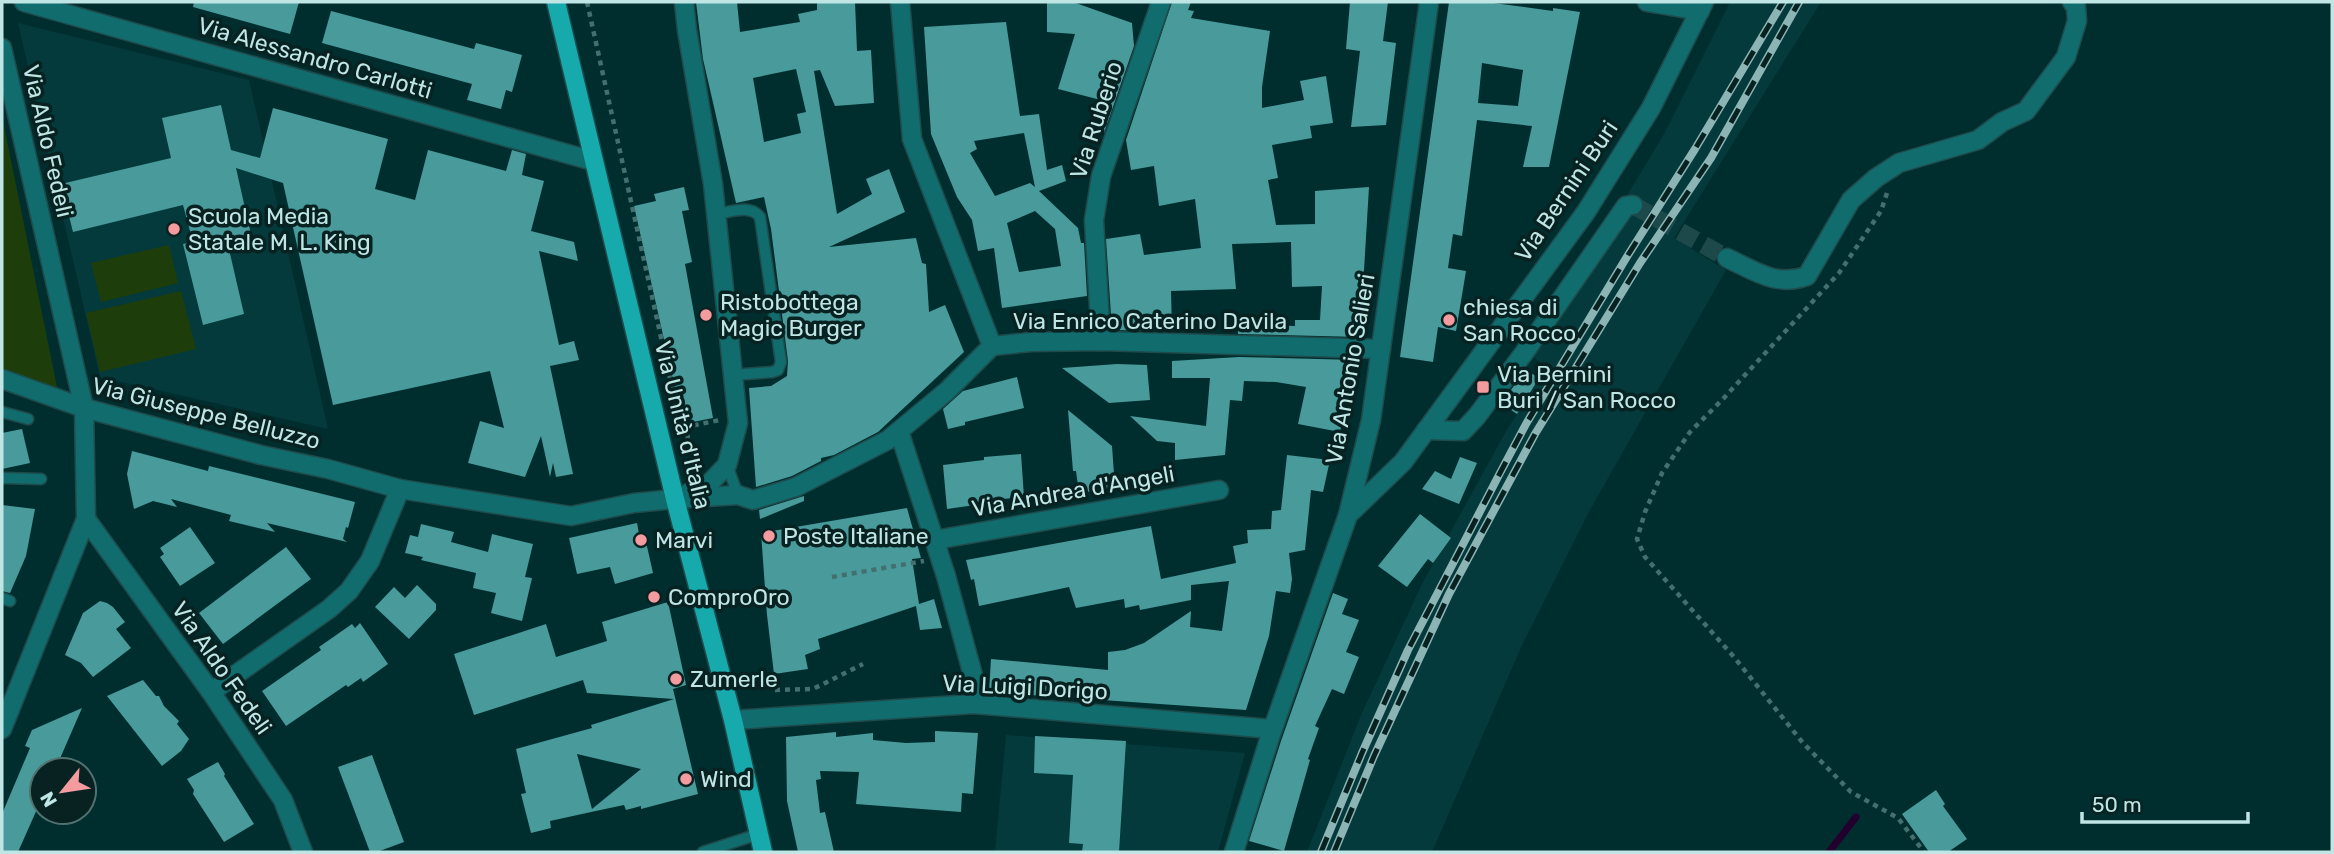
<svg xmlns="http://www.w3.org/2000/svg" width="2334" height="854" font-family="Rubik,sans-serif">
<rect width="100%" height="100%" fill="#002e2f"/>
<g fill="#043a3b">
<polygon points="1730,2 1821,2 1674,238 1726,270 1590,510 1522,645 1432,852 1307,852 1361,715 1422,584 1505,433 1546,368 1519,344 1623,202 1664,134"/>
<polygon points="18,23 249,80 328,429 100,377"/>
<polygon points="1006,735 1245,753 1218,852 995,852"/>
</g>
<g fill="#1d3e0a">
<polygon points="2,116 60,402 2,382"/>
<polygon points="169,245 178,283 101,302 91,263"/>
<polygon points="181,291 196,349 100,372 86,313"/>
</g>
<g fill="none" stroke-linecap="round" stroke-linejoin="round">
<polyline stroke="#22002d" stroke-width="7" points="1829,852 1856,817"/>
</g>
<g fill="#499a9b" fill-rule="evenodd">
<polygon points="194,2 299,2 290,34 193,7"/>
<path d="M696,2H737L740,32L800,22L798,14L817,10V2H855L857,51L871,50L874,103L835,106L820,70L814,71L837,214L872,194L866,179L889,169L905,212L829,247L916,238L922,263L926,264L929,312L945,305L964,352L878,432L834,455L821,458V461L792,476L756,487L749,388L771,386L787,376L788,361L771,229L764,197L736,203L703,59ZM796,69L806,112L797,114L801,133L764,142L753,78Z"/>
<polygon points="1047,2 1073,2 1132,23 1134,46 1104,133 1091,129 1097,99 1058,89 1075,34 1047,32"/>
<polygon points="1172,2 1191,2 1188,10 1194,11 1191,18 1270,31 1262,87 1262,108 1304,100 1300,81 1326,76 1333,123 1310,126 1312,138 1272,145 1278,178 1268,180 1276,225 1315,224 1315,191 1369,187 1360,337 1238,334 1238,324 1295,326 1295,320 1320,320 1322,286 1292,287 1291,242 1232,244 1236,289 1171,291 1172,331 1112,330 1106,239 1140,234 1144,255 1201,248 1195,199 1159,206 1154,166 1131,170 1126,140"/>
<polygon points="1350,2 1388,2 1383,41 1396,43 1386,125 1351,127 1360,51 1346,49"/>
<path d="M1449,2H1486L1553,11V8L1580,12L1549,167H1523L1532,126L1477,120L1462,236L1453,234L1448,268L1466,271L1456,331L1438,327L1433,362L1400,357ZM1482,63L1523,70L1518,106L1478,103Z"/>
<polygon points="331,11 474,49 476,43 522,55 512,92 506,90 501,109 467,100 472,84 322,43"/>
<path d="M1006,22L1020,116L1039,114L1047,170L1062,165L1066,181L1039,191L1078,228L1081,243H1084L1087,296L1002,308L994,248L978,251L972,220L957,197L931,134L924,27ZM1024,133L1035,187L1030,183L995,196L970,153L977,149L974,141ZM1035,211L1055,229L1061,266L1019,272L1007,223Z"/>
<polygon points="221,105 231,150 260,158 273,108 388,139 375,189 415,200 428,150 506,171 512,150 526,154 522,175 544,181 531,231 574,242 578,261 539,251 559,345 574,341 579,360 550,366 573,474 556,477 553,463 550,477 541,436 525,477 468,463 480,421 504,428 490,371 333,405 283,183 236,168 252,239 228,245 244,314 203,325 183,244 193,242 183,205 73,232 61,184 171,158 162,118"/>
<polygon points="684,187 689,210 682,211 692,262 685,264 713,418 683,424 634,206 656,201 654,194"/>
<polygon points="1239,357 1356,360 1340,432 1298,424 1306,387 1276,382 1244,381 1242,401 1230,400 1225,455 1175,460 1175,443 1157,441 1130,416 1206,426 1210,378 1172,378 1172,361"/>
<polygon points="1117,364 1147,365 1150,400 1109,403 1062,368"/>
<polygon points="1526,370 1539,378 1517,414 1501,403"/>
<polygon points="1017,377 1024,408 965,422 965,425 948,429 943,409 963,391"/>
<polygon points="1068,410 1112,446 1115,488 1079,493 1076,471 1073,471"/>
<polygon points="22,429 30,463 2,469 2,433"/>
<polygon points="132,451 208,471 209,466 355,502 348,528 346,527 343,539 347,542 267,523 275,532 229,521 231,515 171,499 177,507 153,501 134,509 127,474"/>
<polygon points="1021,454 1024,497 1003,499 1003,501 947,509 943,465 984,460 984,457"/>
<polygon points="1287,455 1330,460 1323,492 1311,490 1305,550 1289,553 1292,579 1290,593 1276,591 1269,636 1246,710 989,692 991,659 1108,670 1108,652 1125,650 1144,643 1191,611 1190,627 1222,631 1229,581 1191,585 1191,600 1140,610 1139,605 1125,608 1124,599 1076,608 1069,587 979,606 974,579 971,580 966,560 1151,526 1161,579 1236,563 1233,546 1248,543 1247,530 1271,529 1272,511 1281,510"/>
<polygon points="1460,457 1477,463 1459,504 1422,489 1435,471 1451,479"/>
<polygon points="804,496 804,501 760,519 759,510"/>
<polygon points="2,505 35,509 26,556 10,593 2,591"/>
<polygon points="907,508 921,558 912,559 919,604 934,599 942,628 920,630 916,606 818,639 820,649 805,655 808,669 774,674 767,615 761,533"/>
<polygon points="1420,514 1451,538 1433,563 1428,559 1407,587 1378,566"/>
<polygon points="637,523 639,534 644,533 653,573 615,584 610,567 577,574 569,538"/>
<polygon points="421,524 454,532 451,542 488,552 492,534 533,544 525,577 532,578 522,621 491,613 496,593 473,588 476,573 421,560 423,557 405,553 410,535 418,537"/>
<polygon points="190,527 215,563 180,586 160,557 164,554 160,548"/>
<polygon points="286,547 311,579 223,644 199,613"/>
<polygon points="417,585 436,604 436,610 409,639 375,607 394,587 405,598"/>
<polygon points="1333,593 1348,599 1342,614 1359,620 1346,652 1359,657 1344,694 1332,689 1315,726 1319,728 1308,759 1310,760 1284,851 1249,841 1281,741"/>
<polygon points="100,601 107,603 113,607 125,622 116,629 131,648 93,677 81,663 65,655 83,613"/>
<path d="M668,602L686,685L673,689L698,794L641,809V806L626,810L624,805L591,812L550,821L551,828L531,833L521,794L526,793L516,749L592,728L591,725L674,699L587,693L583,680L474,715L454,654L546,624L556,657L607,641L602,622ZM577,754L641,769L592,809Z"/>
<polygon points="360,623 388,664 363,682 361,678 348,687 346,685 286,726 262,691 321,650 319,647 352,624 355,628"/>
<polygon points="143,680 156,696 159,696 164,706 179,721 177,724 189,739 181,751 162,766 107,696"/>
<polygon points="82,708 55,770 42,770 42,798 18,852 2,852 2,814 30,748 25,746 32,730"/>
<polygon points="935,731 978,733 973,794 962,793 961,812 856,804 859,772 820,771 821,779 816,780 820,813 825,812 834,852 798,852 787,801 786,737 836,732 836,737 873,733 873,740 906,743 935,742"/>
<polygon points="1035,736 1126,741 1119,852 1082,852 1083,844 1069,843 1073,775 1034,773"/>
<polygon points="372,755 404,842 377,852 370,852 338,767"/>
<polygon points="218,762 225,774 224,776 254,824 224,842 193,794 194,790 187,779"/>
<polygon points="1936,790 1945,804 1943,806 1967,839 1948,852 1929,852 1902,814"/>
</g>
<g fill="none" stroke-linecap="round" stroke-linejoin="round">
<polyline stroke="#1d494a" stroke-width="18" stroke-dasharray="18 9" stroke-linecap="butt" points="1633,205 1727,258"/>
<defs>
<g id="service">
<path d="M716,214C731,212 750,204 760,217L781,362L778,370L772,372L733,375"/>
<polyline points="2,412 28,419"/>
<polyline points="727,465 738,495"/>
<polyline points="2,478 41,479"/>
<polyline points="2,598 10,601"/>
<polyline points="703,852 759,834"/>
</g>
<g id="minor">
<polyline points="24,2 593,161"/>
<polyline points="684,2 687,30 713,184 738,423 727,465 707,486 688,493"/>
<polyline points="900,2 912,139 992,346"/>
<polyline points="1647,2 1700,11"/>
<polyline points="2,48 84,408 86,519 2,729"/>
<path d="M1727,258C1755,271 1776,287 1807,276L1851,200L1876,178L1899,163L1978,140L2002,122L2026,111L2066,57L2077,21L2076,7L2072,2"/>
<polyline points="1101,341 1094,220 1101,176 1161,2"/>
<polyline points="2,379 84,408 261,455 328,469 400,489 571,516 634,503 675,499 738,495 753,500 796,487 888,440 947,391 992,346 1031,342 1101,341 1381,349"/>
<polyline points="1426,430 1463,431 1477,416 1524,353 1626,206 1633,205"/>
<polyline points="899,431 946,576 974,679 974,704"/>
<polyline points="1348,515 1371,420 1429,2"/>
<polyline points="86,519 211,692 283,800 303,852"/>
<polyline points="935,540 1219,490"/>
<polyline points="211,692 329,609 349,591 370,561 400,489"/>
</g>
<g id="tertiary">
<polyline points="733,720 974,704 1272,729"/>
<polyline points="1234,852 1270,737 1348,515 1403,462 1586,212 1651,108 1704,2"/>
</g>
<polyline id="primary" points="556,2 675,499 733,720 763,852"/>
</defs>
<use href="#service" stroke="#1f4b4c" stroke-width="13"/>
<use href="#minor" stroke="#1f4b4c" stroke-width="21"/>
<use href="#tertiary" stroke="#1f4b4c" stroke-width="21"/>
<use href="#primary" stroke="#1f4b4c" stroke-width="21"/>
<g stroke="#446f6f" stroke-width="4.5" stroke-dasharray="5 5" stroke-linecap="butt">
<polyline points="587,2 681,428 686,427"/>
<polyline points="1887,193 1881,211 1839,273 1722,400 1690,432 1662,473 1645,512 1637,539 1645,557 1734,657 1803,743 1851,792 1898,818 1924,852"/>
<polyline points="688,439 686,427 720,420"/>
<polyline points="832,577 924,561"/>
<polyline points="775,690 813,689 863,664"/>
</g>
<use href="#service" stroke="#106c6d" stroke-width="10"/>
<use href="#minor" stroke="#106c6d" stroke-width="18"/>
<use href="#tertiary" stroke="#106c6d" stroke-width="18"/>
<use href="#primary" stroke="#17aaac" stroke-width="18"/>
<defs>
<g id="rail">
<polyline points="1321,852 1362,753 1408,650 1500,473 1526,424 1628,255 1695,149 1783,2"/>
<polyline points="1334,852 1374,756 1449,594 1535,434 1640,263 1711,158 1799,2"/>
</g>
</defs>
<use href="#rail" stroke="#8cb4b4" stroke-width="8"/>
<use href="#rail" stroke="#082222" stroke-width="5" stroke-dasharray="16" stroke-linecap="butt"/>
</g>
<g fill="#f49b9f" stroke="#082222" stroke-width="2.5">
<circle cx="174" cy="229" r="7"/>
<circle cx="706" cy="315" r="7"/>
<circle cx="1449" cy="320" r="7"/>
<rect x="1476" y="380" width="14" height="14" rx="3.5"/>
<circle cx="769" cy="536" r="7"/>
<circle cx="641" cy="540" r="7"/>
<circle cx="654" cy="597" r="7"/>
<circle cx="676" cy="679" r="7"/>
<circle cx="686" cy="779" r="7"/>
</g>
<g text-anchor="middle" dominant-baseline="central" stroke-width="7" stroke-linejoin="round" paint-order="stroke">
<g font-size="23" fill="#bfe5e5" stroke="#082222">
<text transform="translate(315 58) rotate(16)">Via Alessandro Carlotti</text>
<text transform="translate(1096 120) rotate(-72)">Via Ruberio</text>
<text transform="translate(48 141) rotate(77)">Via Aldo Fedeli</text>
<text transform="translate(1566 191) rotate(-56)">Via Bernini Buri</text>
<text x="1150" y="321">Via Enrico Caterino Davila</text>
<text transform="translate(1350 369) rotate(-80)">Via Antonio Salieri</text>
<text transform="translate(206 413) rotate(14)">Via Giuseppe Belluzzo</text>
<text transform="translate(683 425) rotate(76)">Via Unità d'Italia</text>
<text transform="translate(1073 491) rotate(-10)">Via Andrea d'Angeli</text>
<text transform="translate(222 668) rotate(55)">Via Aldo Fedeli</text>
<text transform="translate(1025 687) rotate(3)">Via Luigi Dorigo</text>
</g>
<g font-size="23" fill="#bfe5e5" stroke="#082222" text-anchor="start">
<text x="188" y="216">Scuola Media<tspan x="188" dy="26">Statale M. L. King</tspan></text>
<text x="720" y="302">Ristobottega<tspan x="720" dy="26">Magic Burger</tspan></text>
<text x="1463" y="307">chiesa di<tspan x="1463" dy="26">San Rocco</tspan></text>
<text x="1497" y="374">Via Bernini<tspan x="1497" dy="26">Buri / San Rocco</tspan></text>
<text x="783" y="536">Poste Italiane</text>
<text x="655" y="540">Marvi</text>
<text x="668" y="597">ComproOro</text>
<text x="690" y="679">Zumerle</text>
<text x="700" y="779">Wind</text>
</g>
</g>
<rect width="2334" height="854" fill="none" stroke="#bfe5e5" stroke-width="7"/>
<g transform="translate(63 791) rotate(240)"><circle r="33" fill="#082222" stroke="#517070" stroke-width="2"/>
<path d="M0-5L12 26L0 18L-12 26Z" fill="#f49b9f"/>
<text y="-10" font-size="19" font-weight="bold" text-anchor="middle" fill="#bfe5e5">N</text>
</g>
<path d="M2082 812v10h166v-10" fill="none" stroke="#bfe5e5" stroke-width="3.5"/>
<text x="2092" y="812" font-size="21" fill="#bfe5e5" stroke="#082222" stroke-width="5" paint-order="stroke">50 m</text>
</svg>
